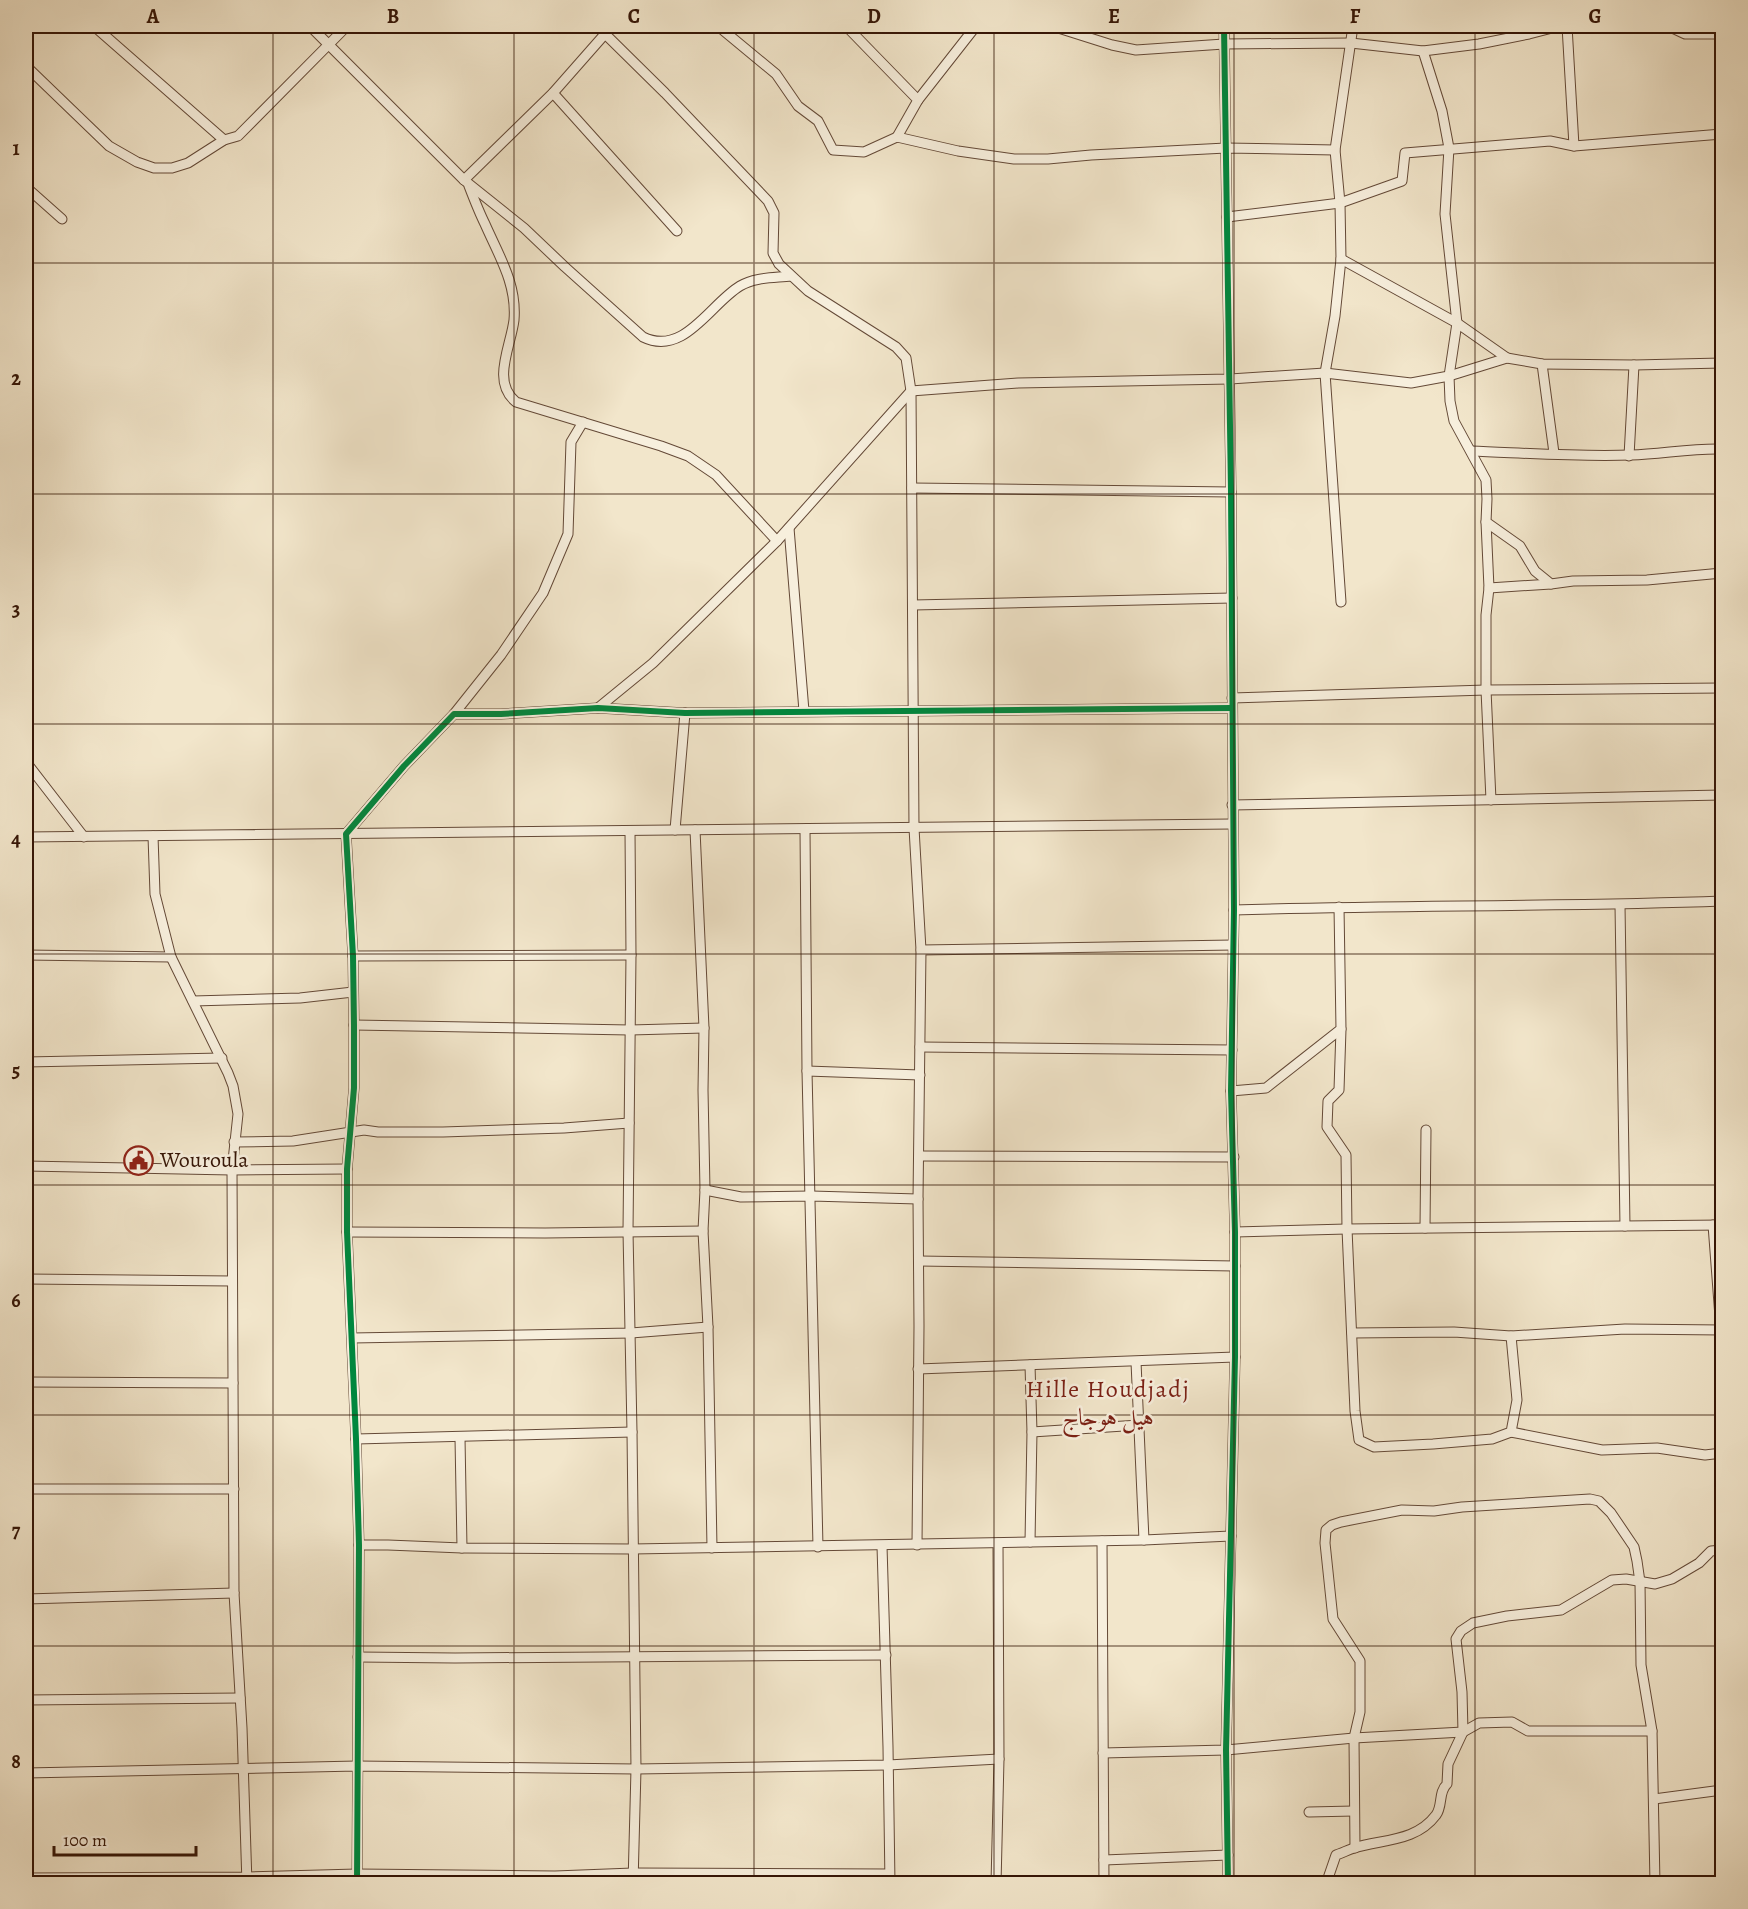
<svg xmlns="http://www.w3.org/2000/svg" width="1748" height="1909" font-family="Alegreya,Amiri,serif">
<rect width="100%" height="100%" fill="#f2e6cb"/>
<filter id="stains"><feTurbulence type="fractalNoise" baseFrequency=".00333" numOctaves="4"/><feColorMatrix values="0 0 0 0 .2 0 0 0 0 .09 0 0 0 0 .02 0 0 0 .5 -.17"/></filter>
<radialGradient id="worn" r=".72"><stop offset=".6" stop-color="#630" stop-opacity="0"/><stop offset="1" stop-color="#630" stop-opacity=".3"/></radialGradient>
<g fill="none" stroke-linecap="round" stroke-linejoin="round">
<defs>
<g id="minor">
<polyline points="94,26 224,140"/>
<path d="M310,26L464,180L524,228L565,267L643,337C684,357 710,304 740,286C755,277 774,278 791,276"/>
<polyline points="597,26 665,93 768,201 774,213 773,253 779,264 808,291 896,347 906,358 911,391 914,828 921,950 918,1199 919,1326 917,1545"/>
<polyline points="718,26 776,74 798,106 818,121 833,150 864,152 897,137 958,151 1014,159 1048,159 1091,155 1226,148 1335,150"/>
<polyline points="846,26 918,100 897,137"/>
<polyline points="1052,26 1112,45 1136,50 1224,44 1351,43 1423,51 1479,44 1529,34 1560,26"/>
<polyline points="1224,26 1231,492 1234,910 1231,1091 1235,1232 1235,1357 1226,1750 1228,1884"/>
<polyline points="1567,26 1574,146"/>
<polyline points="1668,26 1685,34 1722,34"/>
<polyline points="1423,51 1442,111 1449,148 1445,214 1457,323 1449,376 1450,401 1454,421 1486,480 1487,499 1486,522 1520,546 1535,571 1551,584 1573,581 1647,580 1722,573"/>
<polyline points="26,66 109,146 137,162 154,168 172,168 188,163 224,140 238,136 347,26"/>
<polyline points="553,93 677,231"/>
<polyline points="918,100 976,26"/>
<polyline points="464,180 553,93 612,26"/>
<path d="M469,186C474,199 479,212 485,224C499,256 517,284 514,320C511,346 491,382 516,402L661,446L688,456L716,475L777,541"/>
<polyline points="26,187 62,219"/>
<polyline points="1227,217 1340,203 1402,181 1405,153 1550,141 1574,146 1722,134"/>
<polyline points="1341,259 1457,323 1507,358"/>
<polyline points="1542,364 1554,453"/>
<path d="M1471,451C1524,453 1578,457 1631,455C1662,454 1692,448 1722,449"/>
<polyline points="1629,456 1634,365"/>
<polyline points="912,488 1231,492"/>
<polyline points="1486,522 1489,588 1486,615 1486,690 1491,800"/>
<polyline points="789,528 804,711"/>
<polyline points="1489,588 1551,584"/>
<polyline points="1341,602 1325,373 1335,316 1341,259 1340,203 1335,150 1353,26"/>
<polyline points="913,605 1232,598"/>
<polyline points="1232,698 1486,690 1722,688"/>
<polyline points="598,708 653,663 777,541 911,391 1018,383 1230,379 1325,373 1411,383 1449,376 1507,358 1542,364 1634,365 1722,363"/>
<polyline points="454,714 501,655 543,593 568,534 571,442 583,422"/>
<polyline points="26,762 84,837"/>
<polyline points="1232,805 1722,795"/>
<polyline points="805,829 807,1071 818,1547"/>
<polyline points="675,830 685,713"/>
<polyline points="695,830 704,1028 703,1090 705,1190 703,1231 708,1327 712,1548"/>
<polyline points="630,831 631,955 628,1231 632,1432 636,1769 633,1884"/>
<polyline points="153,836 155,894 171,957 228,1073 233,1086 238,1114 232,1170 234,1593 242,1728 247,1884"/>
<polyline points="26,837 1232,824"/>
<polyline points="1620,905 1625,1226"/>
<path d="M1234,910C1397,905 1560,907 1722,901"/>
<polyline points="921,950 1233,945"/>
<polyline points="26,955 171,957"/>
<polyline points="353,956 631,955"/>
<polyline points="193,1001 300,998 353,992"/>
<polyline points="354,1025 630,1030 704,1028"/>
<polyline points="1341,1029 1339,1090 1328,1101 1327,1127 1346,1155 1347,1229 1355,1411 1359,1440 1374,1447 1433,1444 1492,1439 1511,1432 1517,1400 1511,1336"/>
<polyline points="920,1047 1232,1050"/>
<polyline points="26,1062 222,1058"/>
<polyline points="807,1071 920,1075"/>
<polyline points="1231,1091 1266,1088 1341,1029 1339,907"/>
<polyline points="234,1142 293,1141 364,1130 378,1132 443,1132 564,1128 629,1123"/>
<polyline points="920,1156 1234,1157"/>
<polyline points="26,1166 232,1170 347,1169"/>
<polyline points="705,1190 741,1197 811,1196 918,1199"/>
<polyline points="1713,1225 1721,1330"/>
<polyline points="1425,1228 1426,1130"/>
<polyline points="347,1232 545,1233 703,1231"/>
<polyline points="1235,1232 1347,1229 1722,1225"/>
<polyline points="919,1261 1235,1266"/>
<polyline points="26,1279 232,1281"/>
<polyline points="1352,1333 1454,1332 1511,1336 1625,1329 1722,1330"/>
<polyline points="352,1338 631,1333 708,1327"/>
<polyline points="1136,1362 1144,1540"/>
<polyline points="918,1369 1235,1357"/>
<polyline points="26,1382 233,1383"/>
<polyline points="1032,1432 1139,1425"/>
<polyline points="1511,1432 1602,1450 1657,1448 1705,1455 1722,1453"/>
<polyline points="460,1438 462,1548"/>
<polyline points="356,1439 632,1432"/>
<polyline points="26,1489 234,1489"/>
<polyline points="1102,1541 1104,1884"/>
<polyline points="1030,1542 1032,1432 1030,1365"/>
<polyline points="359,1545 388,1545 462,1548 632,1549 1144,1540 1231,1536"/>
<polyline points="882,1546 888,1747 890,1884"/>
<polyline points="26,1599 234,1593"/>
<polyline points="358,1657 455,1658 886,1655"/>
<polyline points="26,1700 240,1698"/>
<polyline points="1103,1753 1226,1750 1354,1738 1463,1732 1479,1723 1512,1722 1528,1731 1652,1731"/>
<polyline points="26,1773 357,1766 636,1769 888,1765 999,1759"/>
<polyline points="1654,1799 1722,1790"/>
<polyline points="1309,1812 1354,1811"/>
<polyline points="1355,1848 1354,1738 1360,1712 1360,1661 1333,1619 1325,1543 1326,1530 1332,1525 1341,1522 1402,1510 1434,1511 1462,1507 1590,1499 1599,1501 1611,1513 1634,1547 1637,1561 1640,1582 1641,1665 1652,1731 1655,1884"/>
<polyline points="1104,1860 1228,1855"/>
<polyline points="26,1878 247,1877 357,1874 555,1876 633,1873 889,1874"/>
<polyline points="357,1884 359,1545 356,1439 347,1232 347,1169 354,1088 354,1025 353,956 346,834 404,766 454,714 501,714 598,708 685,713 1231,708"/>
<polyline points="996,1884 999,1759 998,1543"/>
<path d="M1326,1884L1336,1855C1342,1853 1348,1850 1354,1848C1382,1839 1416,1842 1436,1815C1443,1806 1438,1792 1447,1784L1448,1764L1463,1732L1462,1692L1456,1639L1461,1631L1473,1623L1507,1616L1561,1610L1612,1580L1626,1579L1655,1584L1672,1579L1699,1563L1711,1551L1722,1550"/>
</g>
</defs>
<use href="#minor" stroke="#644937" stroke-width="11"/>
<use href="#minor" stroke="#f7efdd" stroke-width="9"/>
<defs>
<g id="cycleway">
<polyline points="1224,26 1231,492 1234,910 1231,1091 1235,1232 1235,1357 1226,1750 1228,1884"/>
<polyline points="357,1884 359,1545 356,1439 347,1232 347,1169 354,1088 354,1025 353,956 346,834 404,766 454,714 501,714 598,708 685,713 1231,708"/>
</g>
</defs>
<use href="#cycleway" stroke="#f7efdd" stroke-width="10"/>
<use href="#cycleway" stroke="#00873e" stroke-width="6"/>
</g>
<path fill="none" stroke="#351506" stroke-width="1.5" stroke-opacity="0.55" d="M273,26V1884M514,26V1884M754,26V1884M994,26V1884M1234,26V1884M1475,26V1884M26,263H1722M26,494H1722M26,724H1722M26,954H1722M26,1185H1722M26,1415H1722M26,1646H1722"/>
<defs>
<symbol id="civic-ring" viewBox="-11 -11 22 22"><circle r="9.5" fill="#f7efdd" stroke="#8f2418" stroke-width="1.5"/><path d="M-.6-6.5H3V-4.5H.6V-3L4-1V1h2V6H-6V1h2V-1L-.6-3ZM-1.2 2.5V6h2.4V2.5Z" fill="#8f2418"/></symbol>
</defs>
<g fill-rule="evenodd">
<use href="#civic-ring" x="122" y="1144" width="33" height="33"/>
</g>
<g text-anchor="middle" dominant-baseline="central" stroke-width="5" stroke-linejoin="round" paint-order="stroke">
<g font-size="22" fill="#351506" stroke="#f7efdd" text-anchor="start">
<text x="160" y="1160">Wouroula</text>
</g>
<g font-size="24" letter-spacing="1.5" fill="#7a1f14" stroke="#f7efdd">
<text x="1108" y="1389">Hille Houdjadj<tspan x="1108" dy="28">هيل هوجاج</tspan></text>
</g>
</g>
<rect width="1748" height="1909" fill="none" stroke="#f2e6cb" stroke-width="66"/>
<path d="M54 1846v9h142v-9" fill="none" stroke="#351506" stroke-width="3"/>
<text x="63" y="1846" font-size="18" fill="#351506" stroke="#f7efdd" stroke-width="4.5" paint-order="stroke">100 m</text>
<rect x="33" y="33" width="1682" height="1843" fill="none" stroke="#351506" stroke-width="2"/>
<g font-size="20" text-anchor="middle" font-weight="bold" fill="#351506">
<text x="153" y="23">A</text>
<text x="393" y="23">B</text>
<text x="634" y="23">C</text>
<text x="874" y="23">D</text>
<text x="1114" y="23">E</text>
<text x="1355" y="23">F</text>
<text x="1595" y="23">G</text>
<text x="16" y="155">1</text>
<text x="16" y="385">2</text>
<text x="16" y="616">3</text>
<text x="16" y="846">4</text>
<text x="16" y="1077">5</text>
<text x="16" y="1307">6</text>
<text x="16" y="1537">7</text>
<text x="16" y="1768">8</text>
</g>
<rect width="100%" height="100%" filter="url(#stains)"/>
<rect width="100%" height="100%" fill="url(#worn)"/>
</svg>
